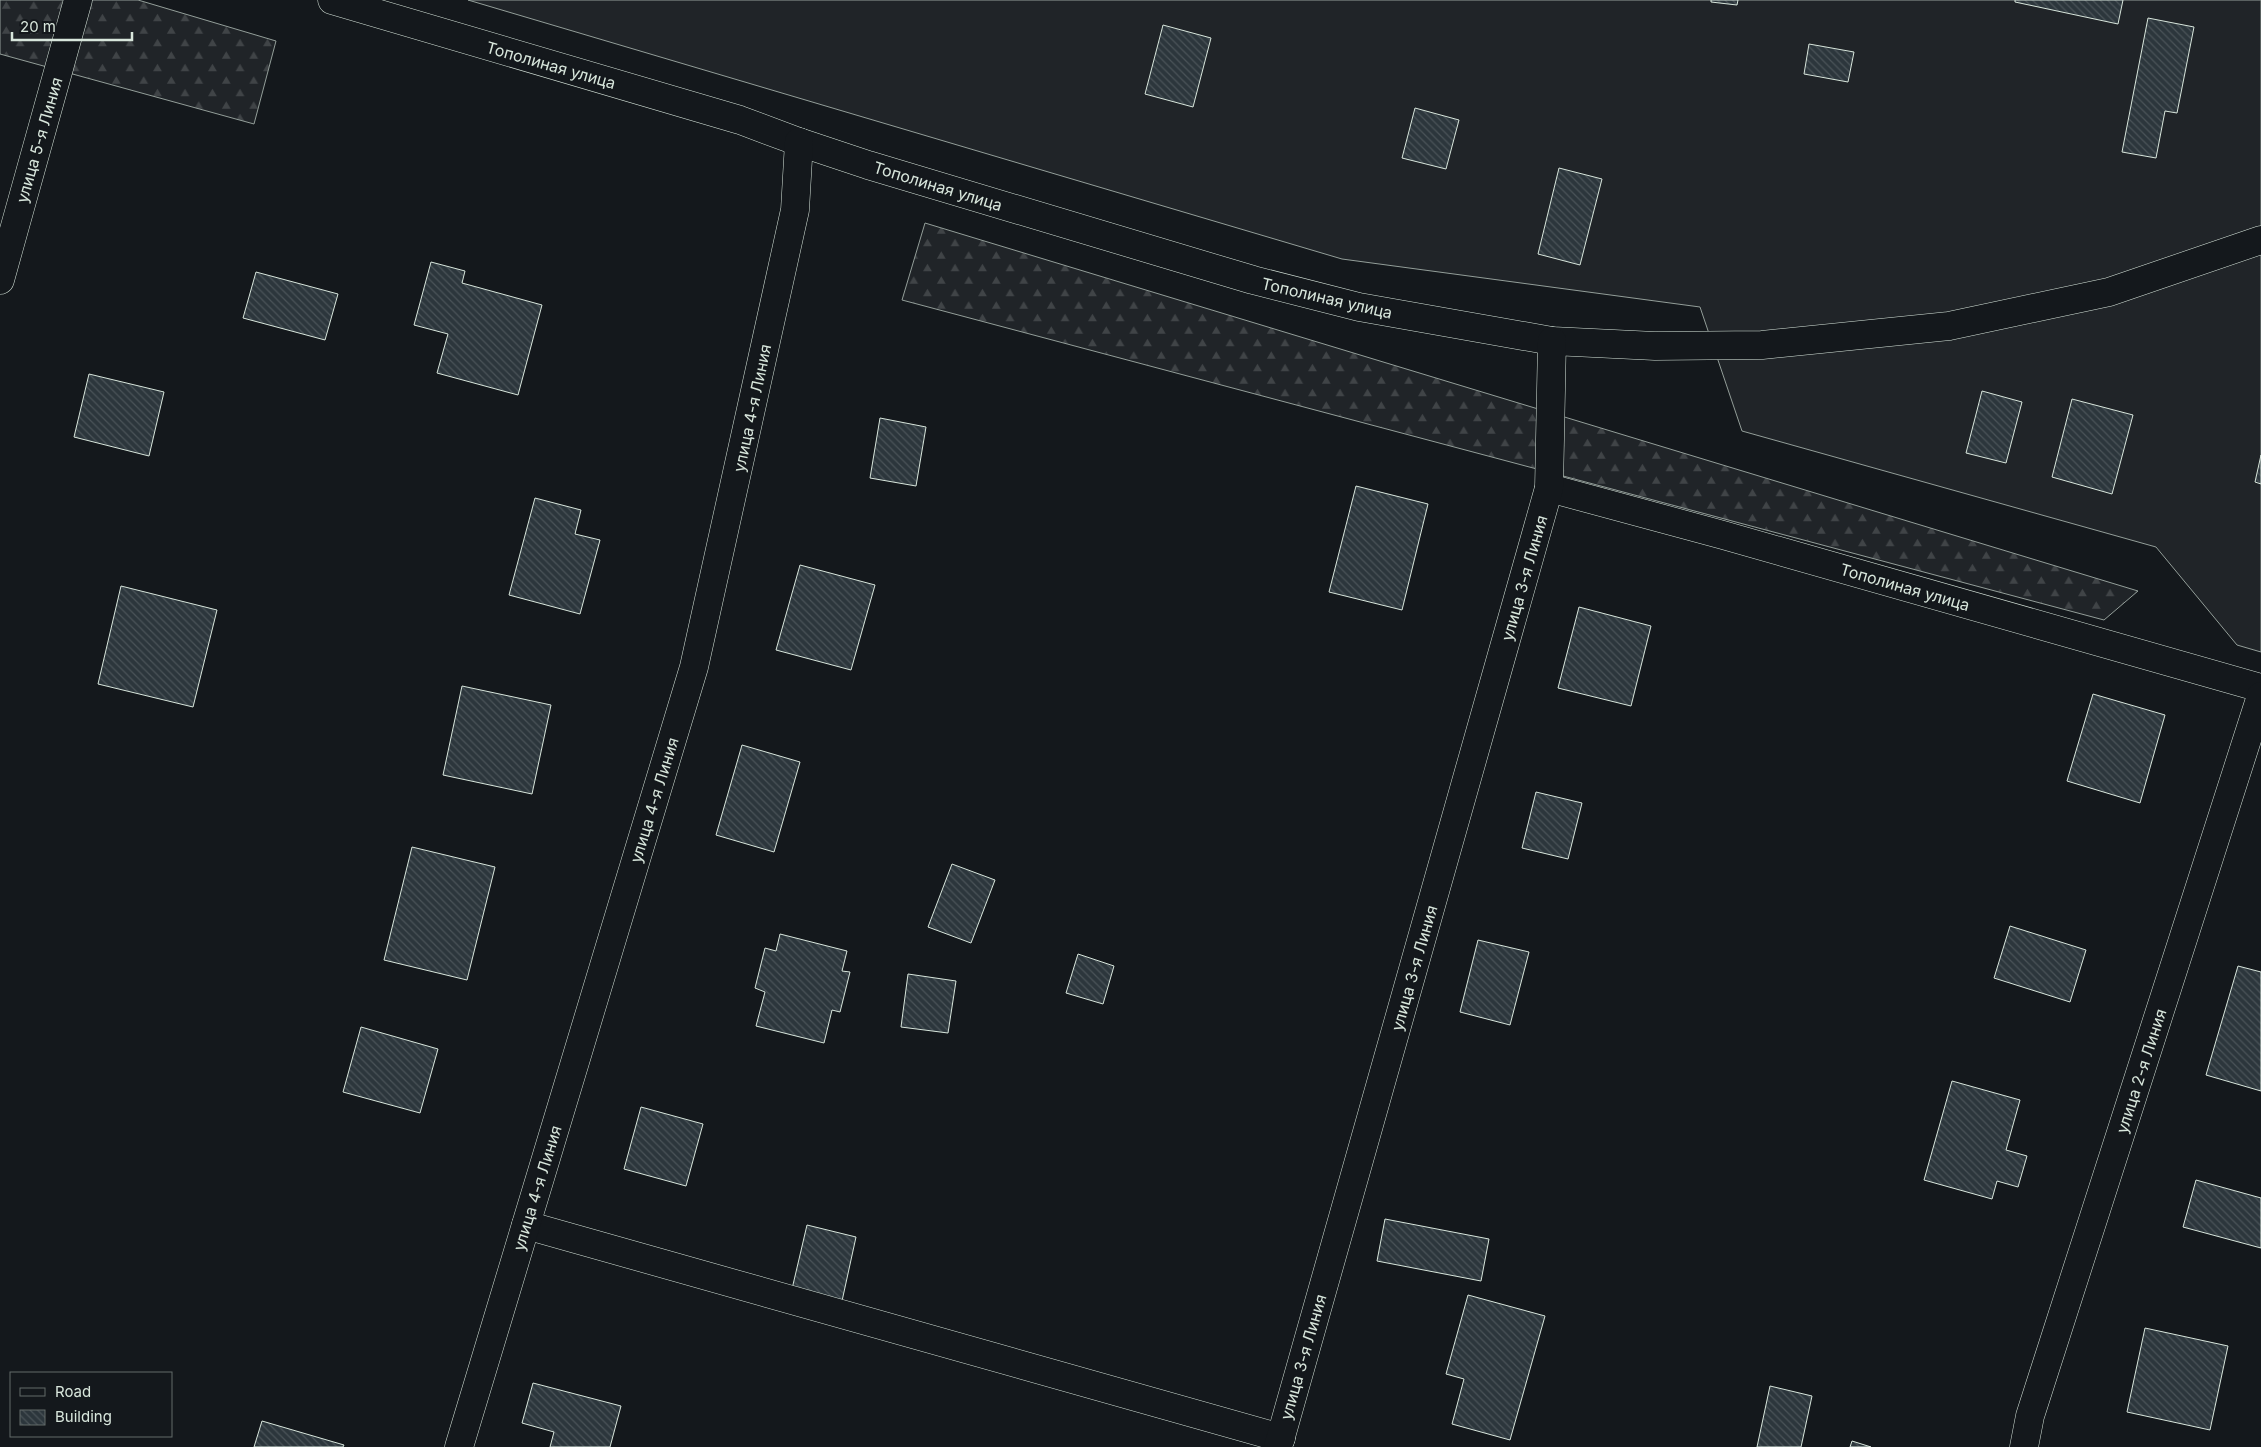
<svg xmlns="http://www.w3.org/2000/svg" width="2261" height="1447" font-family="Inter,sans-serif">
<defs>
<pattern id="forest-firs" width="22" height="20" patternUnits="userSpaceOnUse" patternTransform="scale(1.25)"><rect width="22" height="20" fill="#202428"/><path d="M5 1l3.5 6h-7zM16 11l3.5 6h-7z" fill="#404447"/></pattern>
<pattern id="building-back-hatch" width="6" height="6" patternUnits="userSpaceOnUse" patternTransform="scale(1.25)"><rect width="6" height="6" fill="#2c363c"/><path d="M-1 5l2 2M0 0l6 6M5-1l2 2" fill="none" stroke="#4a5358"/></pattern>
</defs>
<rect width="100%" height="100%" fill="#14181c"/>
<g fill="url(#forest-firs)" stroke="#939e99">
<polygon points="0,0 138,0 276,41 254,124 0,54"/>
<polygon points="925,223 2138,591 2104,620 902,300"/>
</g>
<polygon fill="#202428" stroke="#939e99" points="468,0 2261,0 2261,652 2237,645 2156,547 1742,431 1700,307 1342,259"/>
<g fill="url(#building-back-hatch)" stroke="#d8e6dc">
<polygon points="1711,0 1738,0 1737,5 1711,2"/>
<polygon points="2015,0 2123,0 2118,24 2015,2"/>
<polygon points="2148,18 2194,27 2177,113 2165,111 2156,158 2122,152"/>
<polygon points="1163,25 1211,38 1193,107 1145,94"/>
<polygon points="1809,44 1854,52 1848,82 1804,74"/>
<polygon points="1415,108 1459,120 1446,169 1402,158"/>
<polygon points="1559,168 1602,179 1580,265 1538,254"/>
<polygon points="431,262 465,271 462,283 542,305 518,395 437,373 448,334 414,325"/>
<polygon points="256,272 338,294 325,340 243,318"/>
<polygon points="89,374 164,392 149,456 74,437"/>
<polygon points="1982,391 2022,402 2006,463 1966,453"/>
<polygon points="2072,399 2133,415 2112,494 2052,477"/>
<polygon points="880,418 926,427 916,486 870,478"/>
<polygon points="2261,455 2261,484 2255,482"/>
<polygon points="1356,486 1428,504 1402,610 1329,592"/>
<polygon points="535,498 581,510 575,534 600,540 580,614 509,595"/>
<polygon points="800,565 875,585 851,670 776,650"/>
<polygon points="121,586 217,610 193,707 98,684"/>
<polygon points="1579,607 1651,626 1631,706 1558,688"/>
<polygon points="462,686 551,705 532,794 443,775"/>
<polygon points="2093,694 2165,715 2140,803 2067,781"/>
<polygon points="742,745 800,762 774,852 716,835"/>
<polygon points="1536,792 1582,803 1568,859 1522,848"/>
<polygon points="412,847 495,867 467,980 384,960"/>
<polygon points="952,864 995,880 971,943 928,927"/>
<polygon points="2010,926 2086,950 2070,1002 1994,978"/>
<polygon points="780,934 847,951 842,971 850,972 840,1012 832,1010 824,1043 756,1026 765,992 755,988 765,948 776,951"/>
<polygon points="1478,940 1529,952 1510,1025 1460,1012"/>
<polygon points="1078,954 1114,966 1103,1004 1066,993"/>
<polygon points="2238,966 2261,972 2261,1091 2206,1075"/>
<polygon points="908,974 956,981 948,1033 901,1027"/>
<polygon points="361,1027 438,1049 420,1113 343,1092"/>
<polygon points="1952,1081 2020,1100 2006,1150 2027,1156 2018,1187 1997,1181 1992,1199 1924,1180"/>
<polygon points="641,1107 703,1124 686,1186 624,1169"/>
<polygon points="2196,1180 2261,1198 2261,1248 2183,1227"/>
<polygon points="1385,1219 1489,1239 1481,1281 1377,1261"/>
<polygon points="807,1225 856,1237 842,1301 792,1289"/>
<polygon points="1468,1295 1545,1316 1510,1440 1452,1424 1464,1379 1446,1374"/>
<polygon points="2145,1328 2228,1346 2210,1430 2127,1412"/>
<polygon points="533,1383 621,1406 610,1447 550,1447 554,1432 522,1423"/>
<polygon points="1770,1386 1812,1396 1801,1447 1757,1447"/>
<polygon points="262,1421 344,1445 343,1447 254,1447"/>
<polygon points="1852,1441 1871,1447 1850,1447"/>
</g>
<g fill="none" stroke-linecap="round" stroke-linejoin="round">
<defs>
<g id="minor">
<polyline points="332,0 740,120 799,142 868,165 1253,280 1359,307 1552,341 1655,346 1762,345 1949,326 2109,292 2261,240"/>
<polyline points="0,280 78,0"/>
<polyline points="1549,488 1723,535 2261,688"/>
<polyline points="526,1225 1281,1438"/>
<polyline points="459,1447 694,667 795,210 799,142"/>
<polyline points="1278,1447 1549,488 1552,341"/>
<polyline points="2024,1447 2030,1416 2261,696"/>
</g>
</defs>
<use href="#minor" stroke="#d8e6dc" stroke-width="29"/>
<use href="#minor" stroke="#14181c" stroke-width="28"/>
</g>
<g text-anchor="middle" dominant-baseline="central" stroke-width="4" stroke-linejoin="round" paint-order="stroke">
<g font-size="16" fill="#d8e6dc" stroke="#14181c">
<text transform="translate(551 65) rotate(16)">Тополиная улица</text>
<text transform="translate(39 140) rotate(-74)">улица 5-я Линия</text>
<text transform="translate(938 186) rotate(17)">Тополиная улица</text>
<text transform="translate(1327 298) rotate(13)">Тополиная улица</text>
<text transform="translate(752 408) rotate(-78)">улица 4-я Линия</text>
<text transform="translate(1524 578) rotate(-74)">улица 3-я Линия</text>
<text transform="translate(1905 587) rotate(16)">Тополиная улица</text>
<text transform="translate(654 800) rotate(-73)">улица 4-я Линия</text>
<text transform="translate(1414 968) rotate(-74)">улица 3-я Линия</text>
<text transform="translate(2141 1071) rotate(-72)">улица 2-я Линия</text>
<text transform="translate(537 1188) rotate(-73)">улица 4-я Линия</text>
<text transform="translate(1303 1357) rotate(-74)">улица 3-я Линия</text>
</g>
</g>
<rect x="10" y="1372" width="162" height="65" fill="#14181c" stroke="#626a69"/>
<rect x="20" y="1388" width="25" height="8" fill="#14181c" stroke="#626a69"/>
<text x="55" y="1397" font-size="15" fill="#d8e6dc">Road</text>
<rect x="20" y="1410" width="25" height="15" fill="url(#building-back-hatch)" stroke="#626a69"/>
<text x="55" y="1422" font-size="15" fill="#d8e6dc">Building</text>
<path d="M12 32v8h120v-8" fill="none" stroke="#d8e6dc" stroke-width="2.5"/>
<text x="20" y="32" font-size="15" fill="#d8e6dc" stroke="#14181c" stroke-width="4" paint-order="stroke">20 m</text>
</svg>
